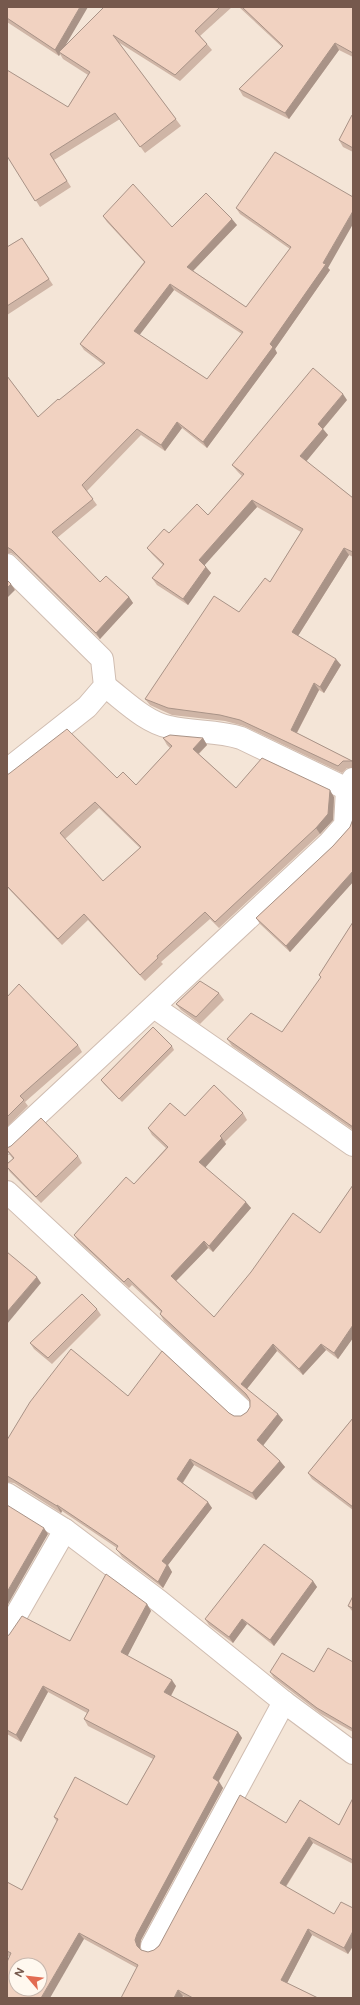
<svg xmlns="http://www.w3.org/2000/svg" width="360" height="2005" font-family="Figtree,sans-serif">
<rect width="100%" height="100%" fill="#fcf4e9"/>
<path fill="#f4e5d7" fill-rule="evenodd" d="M7,7H353V1998H7ZM16,1965H40V1989H16Z"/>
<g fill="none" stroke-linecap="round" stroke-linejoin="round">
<defs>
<g id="street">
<polyline points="7,565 102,659 105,686 87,707 7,770"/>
<path d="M105,686C124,700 145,722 169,727C193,733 217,730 241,738L347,789"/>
<polyline points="154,1007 353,1145"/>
<polyline points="7,1143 329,843 345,825 347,789 353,779"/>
<polyline points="7,1192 242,1410"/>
<polyline points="7,1494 65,1530 159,1601 284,1702 353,1753"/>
<polyline points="7,1631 65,1530"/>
<polyline points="152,1946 284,1702"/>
</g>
</defs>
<use href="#street" stroke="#d0bdb1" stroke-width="24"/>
<use href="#street" stroke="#fff" stroke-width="22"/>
</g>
<g fill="#cfb5a6" fill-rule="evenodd">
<polygon points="7,7 66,45 104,7 232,7 200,36 207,44 212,50 180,81 118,42 181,126 145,153 120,119 54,160 71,187 40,207 7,156 68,107 88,75 63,59 60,54 59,56 7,22"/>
<polygon points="239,7 353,7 353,57 339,50 289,119 243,96 239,89 282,47"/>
<polygon points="353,115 353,152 343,147 339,140"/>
<path d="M236,208L328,268L330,270L275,349L277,353L207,448L182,428L165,451L141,435L87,491L97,505L57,538L100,582L129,597L133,603L100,639L16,556L11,553H7V376L38,417L104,365L84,350L80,344L144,262L107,222L103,216L172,227L237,225L193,271L246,307L290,249L240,214ZM174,290L242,334L207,379L139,335Z"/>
<polygon points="22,238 53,285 7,315 7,247"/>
<polygon points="347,400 323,429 328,435 306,461 353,498 353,557 349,555 298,636 341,665 324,693 319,690 297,733 352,761 353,763 353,768 347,768 342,773 244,726 225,721 172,715 150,705 145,699 239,612 270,582 301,532 257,507 204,565 211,573 188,605 157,585 152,578 163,565 152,554 147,548 169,533 208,515 242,476 237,471 232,465"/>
<path d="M163,738H203L207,745L199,754L236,788L334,797L333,820L320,834L219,928L210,919L161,962L163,964L145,981L88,920L62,945L7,887V775L117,778L136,785L170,748L167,745ZM99,808L140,848L103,881L65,839Z"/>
<polygon points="350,827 353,882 290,952 260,924 256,918 333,846"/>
<polygon points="353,922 353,1130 232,1046 227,1039 282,1032 321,978 319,975"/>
<polygon points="219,993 224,1000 200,1024 181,1010 176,1004"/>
<polygon points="7,997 78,1045 82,1052 25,1102 28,1106 7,1127"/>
<polygon points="172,1046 174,1050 122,1102 104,1084 101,1080"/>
<polygon points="243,1113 247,1120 225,1142 226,1144 205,1167 251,1208 213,1252 208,1248 176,1281 214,1317 320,1233 353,1185 353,1338 338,1359 326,1350 303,1375 277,1351 247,1389 283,1420 263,1445 280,1461 285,1467 256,1500 194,1465 183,1483 212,1508 168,1565 172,1572 163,1588 122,1557 118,1551 117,1548 62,1511 61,1513 14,1483 7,1482 7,1440 128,1396 229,1413 234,1416 241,1416 247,1412 250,1407 249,1400 164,1321 160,1314 161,1312 132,1285 129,1288 78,1241 74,1235 134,1184 166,1148 152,1135 148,1128 185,1116"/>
<polygon points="7,1148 78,1156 82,1163 41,1203 10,1172 7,1167 7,1164 13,1159 7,1151"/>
<polygon points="97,1309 101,1315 52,1364 34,1349 30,1343"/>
<polygon points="353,1418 353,1510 312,1479 308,1473"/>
<polygon points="313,1581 317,1587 274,1646 247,1624 233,1643 209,1625 205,1619"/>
<polygon points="353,1596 353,1612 348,1606"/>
<polygon points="147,1604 151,1611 127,1656 176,1686 171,1696 238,1732 242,1738 219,1781 223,1788 141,1940 140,1947 140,1950 141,1950 148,1952 154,1950 286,1823 339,1825 353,1798 353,1864 313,1843 286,1887 334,1914 353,1908 353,1946 348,1954 312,1935 287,1983 318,1998 186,1998 137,1968 84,1939 9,1957 7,1955 7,1882 22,1890 57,1822 54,1817 127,1805 153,1759 88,1726 84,1719 87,1713 48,1692 21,1742 7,1734 7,1636 70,1641"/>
<polygon points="353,1662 353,1732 321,1714 274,1678 270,1672 314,1672"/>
</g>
<g fill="#a99387">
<polygon points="80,7 88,7 61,53 59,52 60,54 59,56 55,50"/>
<polygon points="335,43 339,50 289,119 285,113"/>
<polygon points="353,211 353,224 328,268 330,270 275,349 277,353 207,448 203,442 270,344 323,263"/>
<polygon points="232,219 237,225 191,273 187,267"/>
<polygon points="170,284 174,290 138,337 134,331"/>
<polygon points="343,394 347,400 322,430 318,424"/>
<polygon points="177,422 182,428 165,451 161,445"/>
<polygon points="323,429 328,435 305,463 300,456"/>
<polygon points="252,500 257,507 203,567 199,560"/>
<polygon points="344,548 349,555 296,639 292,632"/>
<polygon points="206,567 211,573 188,605 183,599"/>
<polygon points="11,584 15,590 7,598 7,588"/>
<polygon points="129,597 133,603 100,639 96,633"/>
<polygon points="336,659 341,665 324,693 320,687"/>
<polygon points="314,683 319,690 295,736 291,730"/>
<polygon points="203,738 207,745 197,755 193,749"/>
<polygon points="330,790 334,797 333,820 320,834 316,828"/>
<polygon points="353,871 353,882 290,952 286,946"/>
<polygon points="222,1138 226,1144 204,1169 199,1162"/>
<polygon points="246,1202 251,1208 213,1252 209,1246"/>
<polygon points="204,1241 208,1248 175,1282 171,1276"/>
<polygon points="37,1277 41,1283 7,1324 7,1312"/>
<polygon points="353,1325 353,1338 338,1359 334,1353"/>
<polygon points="273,1344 277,1351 246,1390 241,1384"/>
<polygon points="321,1344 326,1350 303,1375 299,1369"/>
<polygon points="278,1414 283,1420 262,1447 257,1440"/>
<polygon points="190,1459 194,1465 181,1485 177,1479"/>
<polygon points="280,1461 285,1467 256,1500 252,1493"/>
<polygon points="208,1502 212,1508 168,1565 172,1572 163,1588 158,1582 162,1561"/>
<polygon points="57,1505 62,1511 61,1513 57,1506"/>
<polygon points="44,1528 48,1534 7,1606 7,1592"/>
<polygon points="313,1581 317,1587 274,1646 270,1640"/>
<polygon points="147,1604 151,1611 126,1659 121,1652"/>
<polygon points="242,1619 247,1624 233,1643 229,1637"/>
<polygon points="172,1680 176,1686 169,1699 164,1692"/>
<polygon points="43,1686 48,1692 21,1742 16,1735"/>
<polygon points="238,1732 242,1738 217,1784 213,1778"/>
<polygon points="219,1782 223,1788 141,1940 140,1947 141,1952 137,1946 135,1940 137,1934"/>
<polygon points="309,1837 313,1843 284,1889 280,1883"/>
<polygon points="308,1929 312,1935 285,1987 281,1980"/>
<polygon points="353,1931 353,1946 348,1954 344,1948"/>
<polygon points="79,1933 84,1939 50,1998 41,1998"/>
<polygon points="178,1990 183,1996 182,1998 174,1998"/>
</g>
<g fill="#f1d2c1" stroke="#a99387" fill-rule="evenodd">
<polygon points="7,7 80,7 55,50 7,18"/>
<polygon points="104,7 220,7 195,31 207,44 175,75 113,35 176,119 140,147 115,113 50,154 67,181 35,201 7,156 7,70 68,107 90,72 59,52"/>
<polygon points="242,7 353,7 353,53 335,43 285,113 239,89 283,46"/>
<polygon points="352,115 353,115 353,148 339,140"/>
<path d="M275,152L353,197V211L323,263L326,264L270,344L273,347L203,442L177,422L161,445L137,429L82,485L93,499L52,532L100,582L106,576L129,597L96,633L12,550L7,547V376L38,417L58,399L59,400L105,363L80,344L145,262L103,216L133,184L172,227L206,193L232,219L187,267L246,307L291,247L236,208ZM170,284L243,332L207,379L134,331Z"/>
<polygon points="22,238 49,279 7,306 7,247"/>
<polygon points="313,368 343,394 318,424 323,429 300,456 353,498 353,552 344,548 292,632 336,659 320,687 314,683 291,730 352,761 343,761 338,766 240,720 220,715 168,708 145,699 214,596 239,612 265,578 270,582 303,529 252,500 199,560 206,567 183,599 152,578 164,564 147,548 164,529 169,533 197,504 208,515 244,474 232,465"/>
<polygon points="7,580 11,584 7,588"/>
<path d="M67,729L117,778L123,772L136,785L172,746L163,738L170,735L203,738L193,749L236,788L262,758L330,790L328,814L316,828L215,922L205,912L157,956L158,958L140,975L84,914L58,939L7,886V775L10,773ZM95,802L141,847L103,881L60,833Z"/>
<polygon points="353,819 353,871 286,946 256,918 333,846 350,827"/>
<polygon points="353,922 353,1127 227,1039 251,1013 282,1032 321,977 319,975"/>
<polygon points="200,981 219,993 196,1017 176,1004"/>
<polygon points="19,984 78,1045 20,1096 24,1100 7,1117 7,997"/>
<polygon points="153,1027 172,1046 119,1099 101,1080"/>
<polygon points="214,1085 243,1113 220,1136 222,1138 199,1162 246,1202 209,1246 204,1241 171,1276 214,1317 251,1272 293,1213 320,1233 353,1185 353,1325 334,1353 321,1344 299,1369 273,1344 241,1384 278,1414 257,1440 280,1461 252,1493 190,1459 177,1479 208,1502 162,1561 167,1565 158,1582 118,1551 116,1549 118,1546 57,1505 57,1506 9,1477 7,1476 7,1440 30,1402 71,1349 128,1396 162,1351 229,1413 234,1416 241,1416 247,1412 250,1407 250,1400 246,1394 160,1314 162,1311 128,1278 124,1282 74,1235 126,1177 134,1184 168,1147 148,1128 170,1103 185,1116"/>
<polygon points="41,1118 78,1156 36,1197 7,1167 7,1164 14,1158 7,1150 7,1148 11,1146"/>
<polygon points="7,1252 37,1277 7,1312"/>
<polygon points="82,1294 97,1309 48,1358 30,1343"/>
<polygon points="353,1418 353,1507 308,1473"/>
<polygon points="7,1505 44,1528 7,1592"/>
<polygon points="264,1544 313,1581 270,1640 242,1619 229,1637 205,1619"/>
<path d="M106,1574L147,1604L121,1652L172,1680L164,1692L238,1732L213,1778L219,1782L137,1934L135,1940L137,1946L141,1950L148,1952L154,1950L159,1946L240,1795L286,1823L300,1800L339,1825L353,1798V1860L309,1837L280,1883L334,1914L341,1902L353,1908V1931L344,1948L308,1929L281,1980L318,1998H193L178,1990L174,1998H121L138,1965L79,1933L41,1998H7V1962L11,1953L7,1951V1882L22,1890L58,1819L54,1817L75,1777L127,1805L155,1756L84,1719L89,1710L43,1686L16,1735L7,1730V1636L9,1635L22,1616L70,1641ZM16,1965H40V1989H16Z"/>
<polygon points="353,1596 353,1608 348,1606"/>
<polygon points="328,1648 353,1662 353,1729 317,1708 270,1672 282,1653 314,1672"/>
</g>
<rect width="360" height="2005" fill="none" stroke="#76594d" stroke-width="16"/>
<g transform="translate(28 1977) rotate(298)"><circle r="19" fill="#fff8ef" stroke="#c8b8ae"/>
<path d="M0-3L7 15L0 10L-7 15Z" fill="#e26b51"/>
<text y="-6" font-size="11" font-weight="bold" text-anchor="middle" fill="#76594d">N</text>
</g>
</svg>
